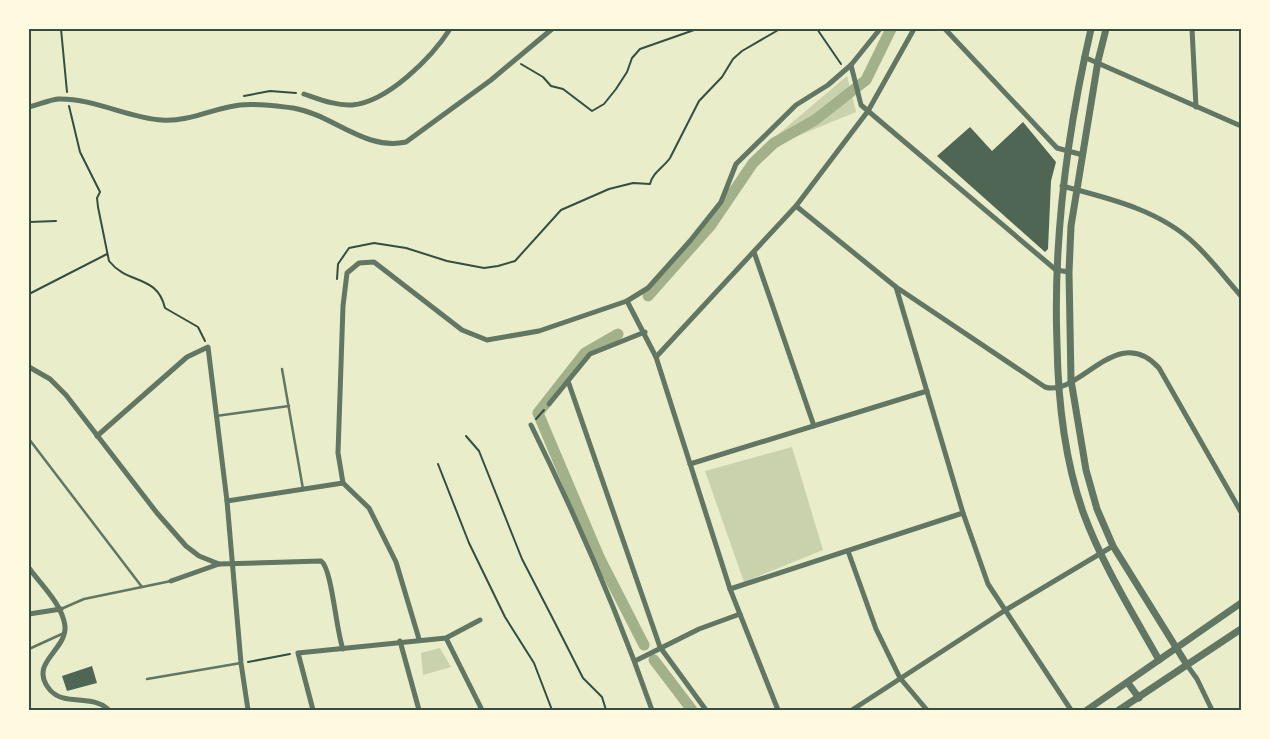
<svg xmlns="http://www.w3.org/2000/svg" width="1270" height="739" font-family="Mulish,sans-serif">
<rect width="100%" height="100%" fill="#e9edc9"/>
<g fill="#cad2ad">
<polygon points="847,76 856,112 756,153"/>
<polygon points="792,447 823,550 744,582 705,471"/>
<polygon points="440,648 451,667 423,675 421,653"/>
</g>
<g fill="none" stroke-linecap="round" stroke-linejoin="round">
<g stroke="#a3b18a" stroke-width="11">
<polyline points="648,296 711,225 753,163 774,143 815,120 866,80 891,29"/>
<polyline points="618,334 585,353 538,413 599,557 644,645"/>
<polyline points="654,660 692,710"/>
</g>
</g>
<g fill="#4f6655">
<polygon points="1023,122 1056,162 1051,181 1048,249 1045,252 937,156 970,127 992,151"/>
<polygon points="92,666 97,683 67,691 62,676"/>
</g>
<g fill="none" stroke-linecap="round" stroke-linejoin="round">
<g stroke="#344e41" stroke-width="2">
<polyline points="61,29 67,92"/>
<polyline points="725,29 727,29"/>
<polyline points="817,29 841,64"/>
<polyline points="521,64 543,77 551,86 563,89 592,111 604,104 616,89 627,72 632,58 640,49 697,29"/>
<polyline points="244,96 270,91 296,93"/>
<path d="M69,106L80,152L100,192L97,198L98,207L109,261C128,285 157,274 165,308L198,327L205,341"/>
<polyline points="29,222 56,221"/>
<path d="M337,279L338,264L349,248L374,243L406,248L447,261L484,268L498,266L515,261L561,210L609,189L633,183L650,184C653,172 663,168 670,158L699,101L722,77L733,59L742,51L780,29"/>
<polyline points="29,294 107,254"/>
<polyline points="536,419 544,410"/>
<polyline points="466,436 479,451 522,559 553,619 583,678 602,697 606,710"/>
<polyline points="438,464 469,543 505,617 534,663 552,710"/>
<polyline points="248,662 290,654"/>
</g>
<g stroke="#617663" stroke-width="2.5">
<polyline points="282,369 303,489"/>
<polyline points="216,416 289,406"/>
<polyline points="29,439 142,587"/>
<polyline points="61,609 84,599 171,581"/>
<polyline points="29,649 64,633"/>
<polyline points="147,679 241,663"/>
</g>
<g stroke="#617663" stroke-width="5">
<polyline points="945,29 1057,148 1083,155"/>
<polyline points="1192,29 1196,107"/>
<polyline points="1084,57 1241,126"/>
<polyline points="851,65 861,105 1056,270 1069,272"/>
<path d="M304,94C319,99 336,106 352,105C388,102 432,57 450,29"/>
<path d="M29,107C38,105 49,100 58,99C94,98 128,118 162,120C190,122 213,108 240,105C257,103 276,106 293,108C334,115 364,151 406,142L491,80L552,29"/>
<path d="M1062,186C1108,198 1160,210 1195,244C1212,260 1226,279 1241,296"/>
<path d="M796,206L896,287L1045,387C1079,398 1117,321 1159,368L1241,512"/>
<polyline points="754,252 814,426"/>
<polyline points="896,287 963,513 988,584 1071,710"/>
<polyline points="627,301 656,357 730,589 778,710"/>
<polyline points="656,357 796,206 868,111 914,29"/>
<polyline points="29,367 50,379 66,395 157,513 186,546 199,556 219,564"/>
<polyline points="568,381 660,647 706,710"/>
<polyline points="549,404 590,354 645,332"/>
<path d="M531,425C577,518 618,613 652,710"/>
<polyline points="97,436 187,357 208,347 227,501 241,663 248,710"/>
<polyline points="690,464 927,391"/>
<polyline points="227,501 343,483"/>
<polyline points="848,551 876,629 900,678 927,710"/>
<path d="M29,568C42,586 62,604 65,626C67,651 27,663 50,690C65,707 91,693 109,710"/>
<path d="M171,581L219,564L321,561C332,568 336,631 343,649"/>
<polyline points="730,589 963,513"/>
<polyline points="29,614 61,609"/>
<polyline points="446,638 482,710"/>
<polyline points="419,639 396,562 369,508 343,483 338,453 343,306 347,273 359,263 374,262 462,330 487,340 539,331 627,301 648,288 690,241 721,202 736,164 796,105 828,85 851,65 880,29"/>
<polyline points="400,641 419,710"/>
<polyline points="635,661 699,629 740,614"/>
<polyline points="1187,665 1197,679 1212,710"/>
<polyline points="313,710 298,653 446,638 480,620"/>
<polyline points="852,710 1004,611 1113,546"/>
</g>
<g stroke="#617663" stroke-width="7">
<path d="M1091,29C1067,133 1053,237 1057,344C1058,401 1064,458 1083,512C1102,564 1132,612 1159,660"/>
<polyline points="1106,29 1098,61 1071,226 1069,272 1071,380 1086,470 1097,509 1113,546 1187,665"/>
<polyline points="1128,683 1139,698"/>
<polyline points="1087,710 1241,603"/>
<polyline points="1119,710 1241,629"/>
</g>
</g>
<rect width="1270" height="739" fill="none" stroke="#fefae0" stroke-width="60"/>
<rect x="30" y="30" width="1210" height="679" fill="none" stroke="#344e41" stroke-width="2"/>
</svg>
